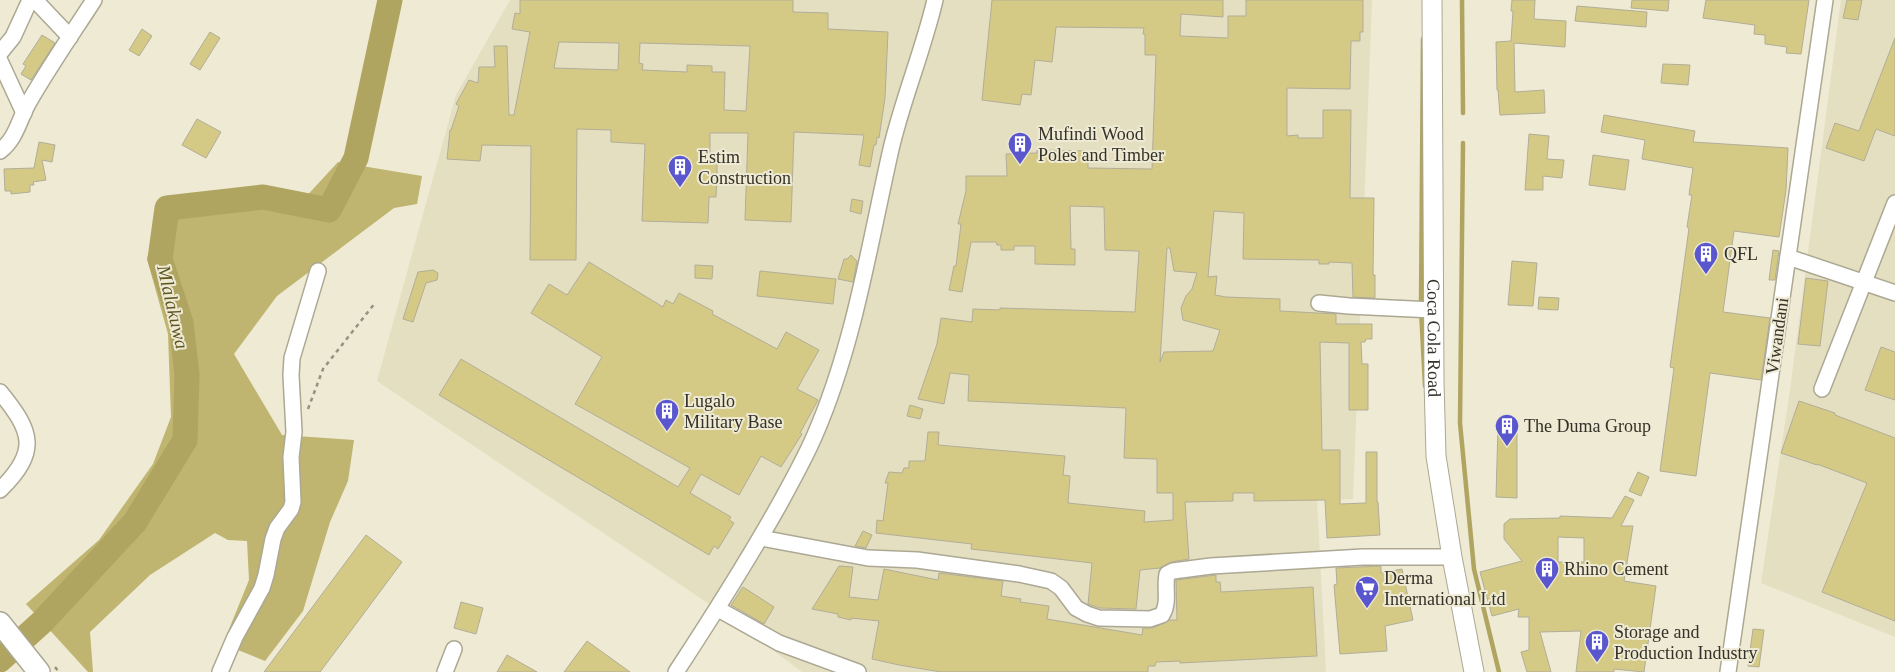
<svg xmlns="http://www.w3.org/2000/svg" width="1895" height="672" font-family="Georgia,serif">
<rect width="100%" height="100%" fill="#eeead3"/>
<g fill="#e4dfc1">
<polygon points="510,0 1372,0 1353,499 1317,500 1326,672 802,672 730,618 377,381 456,95"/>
<polygon points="1841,0 1895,0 1895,637 1761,583 1790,390"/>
</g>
<polygon fill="#bfb470" points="338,162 422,176 417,204 394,208 277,296 234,354 282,435 354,440 348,481 330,522 303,611 265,661 223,644 249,580 247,541 228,540 215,533 150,575 90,632 93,672 88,672 26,604 99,540 153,464 171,417 168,334 147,259 161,203 232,191 290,214"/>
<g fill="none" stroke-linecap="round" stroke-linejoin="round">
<g stroke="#afa460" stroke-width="4.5">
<polyline points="1462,0 1463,113"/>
<polyline points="1423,39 1421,309 1425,386"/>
<polyline points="1463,143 1460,423 1474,569 1499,672"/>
</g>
<polyline stroke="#afa460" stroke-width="25" points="0,660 42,622 135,522 185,440 187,375 181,323 160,259 167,208 263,197 329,210 356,158 390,0"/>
</g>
<g fill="#d5ca85" stroke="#b1ad98" fill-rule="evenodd">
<path d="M520,0H793V12L828,13V29L888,32L885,98L879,138L877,137L876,145H874L870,167L859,165L864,135L794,132L791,222L745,220L748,133H710V156H717V179L716,197H709L708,223L642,221L645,144L611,142V130L577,129L576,260H530L531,146L482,145L480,161L447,159L450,130H451L459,106L456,104L469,80L478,83L479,67H495L494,46H507L509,115H514L530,32L512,29L515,13L520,14ZM559,42L619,43L618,70L554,68ZM640,43L750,46L746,111L724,110L725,72H712V66L687,65V72L642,70L643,64L639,63Z"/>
<path d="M992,0H1223V17L1181,14L1180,36L1228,38V16H1246V0H1363V32H1360V41H1351L1350,89L1287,88V136L1298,135V138H1323V110H1351L1350,198H1374L1373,275H1375V298L1353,297L1352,263L1329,262V264H1319V260L1243,259L1244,213L1214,211L1208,277L1217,276L1215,295L1226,297L1280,299V311L1336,314V324H1372V339H1366L1365,342H1361L1362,364H1368V410H1349V343L1320,342L1322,450H1340V504L1366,503V452H1377V502H1378L1380,535L1327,538L1325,500L1254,501V493H1233V501L1185,502L1189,559L1171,562L1160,568L1140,570L1136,609L1100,608L1088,604L1092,563L971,549L972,544L876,533L877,520L883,521L888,483H885L889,472L902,473L904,468H909V461H925L928,432H939L938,445L1065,456L1063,475L1070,476L1068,503L1145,511L1144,522L1173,520V493H1157V459L1124,458L1126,408L968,401L969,375L950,373L944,404L918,399L937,344L941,318L972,322L973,309L1000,310V308L1135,312L1139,251L1105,250L1104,207L1070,206L1071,249H1075V265L1035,264V246H1014V250H1001V245H997L996,242H971L962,292L949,290L954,266H956L961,224H958L966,191V176H1007L1006,154L1037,153V150L1088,151V168L1152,169L1156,55H1145V34H1143L1144,28L1056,27L1052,62L1035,60L1031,95L1022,94L1020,105L982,100ZM1167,248H1170L1174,271L1197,273L1192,289L1186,296L1181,308L1183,320L1220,330L1213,351L1164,352L1160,362Z"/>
<polygon points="1512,0 1535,0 1534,19 1566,21 1565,47 1514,43 1515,92 1544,90 1545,113 1500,115 1498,90 1497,90 1496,42 1511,41 1513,11 1511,11"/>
<polygon points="1632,0 1669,0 1668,11 1631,8"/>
<polygon points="1706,0 1809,0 1801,54 1786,53 1787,47 1765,44 1765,35 1754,34 1755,25 1703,18"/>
<polygon points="1847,0 1862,0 1858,20 1843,18"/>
<polygon points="1577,6 1647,12 1646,27 1575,21"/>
<polygon points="142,29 152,36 139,56 129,50"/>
<polygon points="210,32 220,38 200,70 190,64"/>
<polygon points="42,35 55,43 31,80 21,74 26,66 23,64"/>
<polygon points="1895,38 1895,136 1876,129 1864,161 1826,148 1835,123 1859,131"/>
<polygon points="1663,64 1690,65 1688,85 1661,83"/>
<polygon points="1604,115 1695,131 1693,142 1788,148 1786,190 1779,237 1734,231 1723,312 1770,318 1761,380 1710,373 1696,476 1660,471 1674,368 1670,367 1689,228 1687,227 1692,195 1689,195 1693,168 1642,159 1645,140 1601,132"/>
<polygon points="197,119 221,132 206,158 182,145"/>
<polygon points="1529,134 1549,136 1547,159 1564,160 1562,178 1543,176 1543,190 1525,190"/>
<polygon points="39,142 55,145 52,162 42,160 46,180 33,182 34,185 30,185 30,192 11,194 11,191 5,191 4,169 34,168"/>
<polygon points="1593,155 1629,160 1625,190 1589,185"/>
<polygon points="852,199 863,201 861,214 850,211"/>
<polygon points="1773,250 1779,251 1775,280 1769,280"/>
<polygon points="851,255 857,261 853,282 838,279 844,259 847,259"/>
<polygon points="1512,261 1537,263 1533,306 1508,305"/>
<polygon points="589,262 663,307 666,300 673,304 679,293 713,311 712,314 777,349 786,332 819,350 797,389 818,400 800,433 802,434 781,467 761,456 739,495 701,474 690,493 731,517 729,520 734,523 718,549 714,546 709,555 439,395 461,359 678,487 690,468 575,404 602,357 531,313 549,284 567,295"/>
<polygon points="695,265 713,266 712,279 695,278"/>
<polygon points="433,270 438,273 437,280 426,283 413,322 403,319 418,272"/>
<polygon points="760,271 836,279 833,304 757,296"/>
<polygon points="1806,278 1828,281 1820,346 1798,344"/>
<polygon points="1539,297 1559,298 1558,310 1538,309"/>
<polygon points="1881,347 1895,352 1895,400 1865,390"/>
<polygon points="1799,401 1835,413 1835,415 1895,438 1895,621 1822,592 1867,483 1817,464 1817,465 1781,453"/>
<polygon points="910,405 923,409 920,419 907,416"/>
<polygon points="1498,426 1517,426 1517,498 1496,497"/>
<polygon points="1638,472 1649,477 1641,496 1629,491"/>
<path d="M1625,496L1634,500L1621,526H1633L1624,581L1656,586L1644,672L1614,669V672H1576L1581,631L1540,632L1551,672H1527L1521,652L1529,650V617H1518L1519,609L1492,616L1480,572L1522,561L1504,539V524L1510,519L1560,518V516L1612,518ZM1558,537L1584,538V562H1558Z"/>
<polygon points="863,531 872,535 866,548 855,546"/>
<polygon points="366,535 402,562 350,632 320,672 264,672"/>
<polygon points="839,566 853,567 849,597 878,600 884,569 938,580 939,573 1003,581 1001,596 1021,599 1020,602 1049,606 1047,619 1142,635 1143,628 1153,628 1169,620 1177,620 1176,580 1216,575 1216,582 1220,582 1221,592 1313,587 1317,656 1180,663 1180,661 1156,662 1155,666 1148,666 1148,672 941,672 899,665 872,659 879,621 851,618 851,620 838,617 838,614 812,609"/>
<polygon points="1381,566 1381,573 1402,569 1413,620 1385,626 1387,651 1340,654 1334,585 1337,584 1336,568"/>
<polygon points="743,587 774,607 764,624 731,605"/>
<polygon points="461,602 483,608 476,634 454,628"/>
<polygon points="1753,629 1764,630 1759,667 1748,666"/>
<polygon points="587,641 630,672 564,672"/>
<polygon points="507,655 537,672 497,672"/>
</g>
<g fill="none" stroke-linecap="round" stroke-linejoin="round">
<defs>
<g id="minor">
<polyline points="35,0 70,37"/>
<polyline points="0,53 13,37 30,0"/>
<polyline points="0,61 24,113"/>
<path d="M0,151C17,138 19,119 29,102C49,67 72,34 94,0"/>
<polyline points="1788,257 1895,293"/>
<polyline points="1319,303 1349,306 1433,310"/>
<polyline points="1822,389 1895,203"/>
<path d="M0,392C32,431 40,451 0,490"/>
<path d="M761,538L868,558L917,560L1019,574L1051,581L1061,588L1076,608L1087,614L1099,618L1150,619L1162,615C1170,602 1164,588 1167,574L1173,571L1211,566L1363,557H1452"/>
<polyline points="718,609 779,643 858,672"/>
<polyline points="220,672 235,637 262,588 266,575 273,539 277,528 291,509 293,502 291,457 294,432 291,375 292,358 318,271"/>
<polyline points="445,672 454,649"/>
<path d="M676,672C712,617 747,562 779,505C791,483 804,460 814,437C854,346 869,246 891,149C903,98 923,51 935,0"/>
<polyline points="1728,672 1825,0"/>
</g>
<g id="major">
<path id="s1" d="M1432,0L1434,381L1436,456L1452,557L1474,672"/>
</g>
<polyline id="highway" points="0,623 39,672"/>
</defs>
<use href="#minor" stroke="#aca893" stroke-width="18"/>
<use href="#major" stroke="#aca893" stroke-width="21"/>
<use href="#highway" stroke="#aca893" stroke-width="24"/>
<g stroke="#969383" stroke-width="2.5" stroke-dasharray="4 4" stroke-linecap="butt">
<polyline points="308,409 323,369 375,303"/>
<polyline points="55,667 59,672"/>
</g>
<use href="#minor" stroke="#fff" stroke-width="15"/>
<use href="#major" stroke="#fff" stroke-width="19"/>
<use href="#highway" stroke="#fff" stroke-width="21"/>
</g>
<defs>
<symbol id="building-pin" viewBox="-11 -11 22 30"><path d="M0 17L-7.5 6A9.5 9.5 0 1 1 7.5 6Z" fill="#5a56ce" stroke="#eeead3"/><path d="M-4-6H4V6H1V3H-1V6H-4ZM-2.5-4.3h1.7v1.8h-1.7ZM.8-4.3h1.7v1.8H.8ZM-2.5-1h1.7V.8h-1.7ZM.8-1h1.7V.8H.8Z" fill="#fff"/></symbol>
<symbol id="supermarket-pin" viewBox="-11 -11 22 30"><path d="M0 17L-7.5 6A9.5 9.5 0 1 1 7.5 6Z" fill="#5a56ce" stroke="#eeead3"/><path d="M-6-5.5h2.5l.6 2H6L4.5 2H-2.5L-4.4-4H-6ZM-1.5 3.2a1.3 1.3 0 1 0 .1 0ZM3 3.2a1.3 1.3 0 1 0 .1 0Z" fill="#fff"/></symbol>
</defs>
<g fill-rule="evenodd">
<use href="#building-pin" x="1006" y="130" width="28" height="38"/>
<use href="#building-pin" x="666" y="153" width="28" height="38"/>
<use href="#building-pin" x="1692" y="240" width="28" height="38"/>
<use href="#building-pin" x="653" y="397" width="28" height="38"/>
<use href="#building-pin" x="1493" y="412" width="28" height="38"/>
<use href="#building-pin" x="1533" y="555" width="28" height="38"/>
<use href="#supermarket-pin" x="1353" y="574" width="28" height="38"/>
<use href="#building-pin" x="1583" y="628" width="28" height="38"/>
</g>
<g text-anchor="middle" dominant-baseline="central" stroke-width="4" stroke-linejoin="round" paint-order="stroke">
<g font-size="18" fill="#333129" stroke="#eeead3" text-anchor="start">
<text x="1038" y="134">Mufindi Wood<tspan x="1038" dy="21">Poles and Timber</tspan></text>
<text x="698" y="157">Estim<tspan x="698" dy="21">Construction</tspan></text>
<text x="1724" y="254">QFL</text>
<text x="684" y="401">Lugalo<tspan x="684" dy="21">Military Base</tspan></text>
<text x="1524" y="426">The Duma Group</text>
<text x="1564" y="569">Rhino Cement</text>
<text x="1384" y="578">Derma<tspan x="1384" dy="21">International Ltd</tspan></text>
<text x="1614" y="632">Storage and<tspan x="1614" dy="21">Production Industry</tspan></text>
</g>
<g font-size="18" fill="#333129" stroke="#eeead3">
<text transform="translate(1777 336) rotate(-82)">Viwandani</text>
<text stroke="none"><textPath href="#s1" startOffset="338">Coca Cola Road</textPath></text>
</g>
<g font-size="19" font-style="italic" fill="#5e5521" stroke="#eeead3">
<text transform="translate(173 307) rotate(77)">Mlalakuwa</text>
</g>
</g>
</svg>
